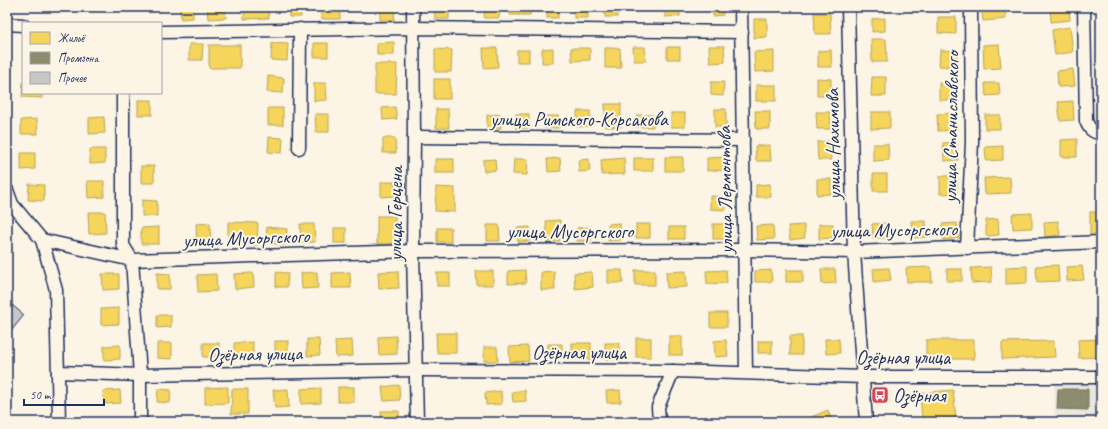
<svg xmlns="http://www.w3.org/2000/svg" width="1108" height="429" font-family="Caveat,sans-serif">
<rect width="100%" height="100%" fill="#fcf5e5"/>
<filter id="ink" filterUnits="userSpaceOnUse"><feTurbulence type="fractalNoise" baseFrequency=".025" numOctaves="2"/><feDisplacementMap in="SourceGraphic" scale="8" xChannelSelector="R" yChannelSelector="G"/><feConvolveMatrix kernelMatrix="1 2 1 2 8 2 1 2 1" color-interpolation-filters="sRGB"/></filter>
<g filter="url(#ink)">
<polygon fill="#ece7dc" points="1054,381 1101,381 1101,422 1055,422"/>
<g fill="#f6d55c" stroke="#b4a35d">
<polygon points="180,7 193,7 193,18 181,19"/>
<polygon points="207,7 225,7 226,18 208,19"/>
<polygon points="244,7 268,7 269,18 244,19"/>
<polygon points="288,7 300,7 301,17 289,17"/>
<rect x="321" y="7" width="19" height="12"/>
<polygon points="380,7 395,7 394,20 380,20"/>
<polygon points="434,7 449,7 449,19 435,19"/>
<polygon points="485,7 500,7 499,18 484,18"/>
<polygon points="510,7 531,7 530,15 510,15"/>
<rect x="547" y="7" width="11" height="11"/>
<rect x="574" y="7" width="14" height="11"/>
<rect x="605" y="7" width="12" height="10"/>
<polygon points="665,7 680,7 680,16 665,17"/>
<polygon points="712,7 723,7 723,15 713,16"/>
<polygon points="981,7 1005,7 1006,19 983,21"/>
<polygon points="1050,7 1069,7 1070,20 1051,22"/>
<polygon points="814,13 830,13 831,34 815,34"/>
<polygon points="938,17 956,17 956,34 938,33"/>
<polygon points="885,18 885,31 872,32 872,19"/>
<polygon points="754,19 767,19 767,37 754,38"/>
<polygon points="1070,27 1073,52 1055,55 1052,30"/>
<polygon points="871,39 886,39 887,62 872,62"/>
<polygon points="394,42 394,55 377,55 377,43"/>
<polygon points="272,43 288,44 287,61 271,60"/>
<rect x="314" y="43" width="14" height="14"/>
<polygon points="189,44 203,44 202,60 189,60"/>
<polygon points="999,44 1001,68 984,69 983,45"/>
<rect x="209" y="45" width="31" height="23"/>
<polygon points="709,46 724,46 725,62 710,63"/>
<polygon points="633,47 645,47 646,61 634,61"/>
<rect x="667" y="47" width="13" height="12"/>
<polygon points="483,48 497,48 498,67 484,68"/>
<polygon points="553,48 553,63 542,63 542,49"/>
<polygon points="571,48 590,48 590,60 572,61"/>
<polygon points="605,48 620,48 621,68 605,68"/>
<polygon points="435,49 452,50 451,72 435,72"/>
<rect x="517" y="50" width="12" height="12"/>
<polygon points="831,50 832,67 818,67 818,51"/>
<polygon points="940,50 957,51 956,67 939,66"/>
<polygon points="774,51 774,71 755,72 754,52"/>
<polygon points="375,64 397,64 396,94 375,94"/>
<polygon points="1073,69 1075,86 1058,87 1057,71"/>
<polygon points="268,76 284,78 283,93 267,92"/>
<polygon points="872,77 886,77 886,96 871,96"/>
<polygon points="817,78 831,79 831,96 817,96"/>
<rect x="434" y="79" width="16" height="20"/>
<polygon points="23,82 23,93 42,93 42,98 22,97"/>
<polygon points="711,82 724,82 723,96 711,95"/>
<polygon points="314,83 326,83 327,100 314,101"/>
<polygon points="939,83 957,83 958,100 939,100"/>
<polygon points="985,83 999,83 1000,95 986,96"/>
<rect x="756" y="85" width="20" height="16"/>
<rect x="138" y="100" width="14" height="15"/>
<polygon points="1073,101 1074,120 1060,121 1058,102"/>
<rect x="605" y="104" width="16" height="23"/>
<polygon points="395,107 397,119 383,120 382,108"/>
<rect x="268" y="108" width="15" height="17"/>
<polygon points="436,109 448,109 449,128 436,128"/>
<rect x="715" y="109" width="11" height="18"/>
<polygon points="577,111 590,111 591,126 577,127"/>
<polygon points="755,111 770,111 770,129 756,129"/>
<polygon points="816,112 830,112 831,129 817,129"/>
<polygon points="871,112 890,112 890,128 871,129"/>
<rect x="671" y="113" width="14" height="14"/>
<polygon points="955,113 956,130 938,131 937,114"/>
<polygon points="315,114 329,114 329,132 316,132"/>
<polygon points="500,114 501,128 487,129 487,115"/>
<rect x="516" y="114" width="13" height="14"/>
<polygon points="637,115 653,115 653,127 636,127"/>
<rect x="985" y="115" width="15" height="14"/>
<polygon points="543,116 559,116 559,128 544,128"/>
<polygon points="104,117 105,133 89,134 89,118"/>
<polygon points="37,119 38,134 21,134 21,120"/>
<polygon points="269,137 283,138 282,153 268,152"/>
<polygon points="383,138 395,138 396,153 383,153"/>
<polygon points="1077,139 1077,157 1061,157 1061,140"/>
<polygon points="830,141 831,160 818,160 817,142"/>
<polygon points="957,142 958,160 944,161 943,143"/>
<polygon points="873,144 888,144 889,160 873,161"/>
<polygon points="770,145 771,161 756,161 755,146"/>
<polygon points="1003,146 1003,160 986,161 985,147"/>
<polygon points="90,149 105,149 105,163 90,164"/>
<polygon points="21,153 35,153 35,169 21,170"/>
<rect x="665" y="157" width="18" height="14"/>
<polygon points="726,157 726,170 707,171 707,158"/>
<polygon points="560,158 561,171 548,172 547,159"/>
<polygon points="624,158 625,174 602,175 601,160"/>
<rect x="634" y="158" width="19" height="13"/>
<rect x="435" y="159" width="19" height="14"/>
<polygon points="495,159 496,170 484,172 483,160"/>
<polygon points="514,159 528,159 527,175 513,174"/>
<polygon points="589,159 590,171 579,172 578,160"/>
<rect x="141" y="166" width="13" height="17"/>
<rect x="873" y="174" width="14" height="17"/>
<polygon points="940,176 957,176 957,193 940,194"/>
<polygon points="1010,177 1011,193 985,194 984,178"/>
<polygon points="817,179 831,179 831,194 817,195"/>
<polygon points="87,181 104,181 104,197 88,198"/>
<polygon points="381,182 395,182 396,196 381,197"/>
<polygon points="29,184 44,185 44,201 28,200"/>
<polygon points="770,184 771,197 756,197 756,185"/>
<polygon points="436,187 455,188 455,212 435,211"/>
<polygon points="710,196 726,197 726,210 710,209"/>
<polygon points="142,200 157,201 157,216 142,216"/>
<polygon points="88,212 105,212 106,233 89,234"/>
<rect x="1090" y="212" width="11" height="24"/>
<polygon points="1032,213 1032,228 1013,229 1012,214"/>
<rect x="377" y="216" width="18" height="28"/>
<polygon points="998,219 999,235 986,236 986,220"/>
<polygon points="560,220 560,241 547,242 546,221"/>
<polygon points="911,221 926,221 927,237 912,238"/>
<polygon points="1058,221 1060,235 1045,237 1044,222"/>
<polygon points="228,222 258,223 257,245 228,244"/>
<polygon points="210,223 211,244 197,244 196,224"/>
<polygon points="620,223 621,240 608,241 608,224"/>
<polygon points="886,223 887,238 873,238 872,224"/>
<polygon points="957,223 959,238 943,240 942,224"/>
<polygon points="300,224 314,224 315,242 301,243"/>
<rect x="636" y="224" width="14" height="14"/>
<rect x="713" y="224" width="12" height="15"/>
<polygon points="819,224 833,224 833,238 819,239"/>
<polygon points="487,225 499,225 500,241 487,241"/>
<polygon points="773,225 774,239 757,240 756,226"/>
<polygon points="804,225 805,238 790,240 788,226"/>
<polygon points="159,227 159,244 141,244 141,228"/>
<polygon points="267,227 287,229 286,245 265,243"/>
<polygon points="530,227 530,241 518,242 517,228"/>
<polygon points="591,227 591,241 577,241 577,228"/>
<rect x="669" y="227" width="15" height="12"/>
<rect x="334" y="228" width="12" height="15"/>
<rect x="437" y="228" width="14" height="14"/>
<polygon points="1058,265 1059,281 1037,282 1036,266"/>
<polygon points="1027,266 1027,283 1006,284 1006,267"/>
<polygon points="1082,266 1084,280 1067,281 1066,267"/>
<polygon points="931,267 932,282 907,282 906,268"/>
<polygon points="991,267 992,282 972,283 971,268"/>
<polygon points="889,268 891,280 874,282 873,269"/>
<polygon points="821,269 835,269 836,283 822,284"/>
<rect x="947" y="269" width="15" height="12"/>
<polygon points="525,270 526,283 508,284 508,271"/>
<polygon points="608,270 622,270 623,283 608,283"/>
<rect x="635" y="270" width="20" height="15"/>
<polygon points="726,270 727,283 707,284 706,271"/>
<polygon points="771,270 772,282 755,282 755,271"/>
<rect x="786" y="270" width="17" height="12"/>
<polygon points="398,271 399,288 379,289 378,272"/>
<polygon points="476,271 493,271 493,285 477,285"/>
<polygon points="554,271 555,290 541,290 541,272"/>
<polygon points="686,271 687,287 667,288 666,272"/>
<polygon points="276,272 288,273 287,287 276,287"/>
<polygon points="317,272 318,288 302,289 301,273"/>
<polygon points="350,272 351,288 332,288 332,273"/>
<polygon points="592,272 593,287 575,289 574,273"/>
<polygon points="157,273 170,274 170,289 157,289"/>
<polygon points="253,273 254,287 235,289 234,274"/>
<rect x="437" y="273" width="13" height="13"/>
<polygon points="102,274 119,274 119,289 103,290"/>
<polygon points="216,274 217,291 198,292 197,275"/>
<polygon points="119,308 119,324 101,325 101,309"/>
<rect x="710" y="313" width="17" height="14"/>
<polygon points="157,315 171,315 171,327 157,328"/>
<polygon points="436,333 456,333 456,353 437,353"/>
<polygon points="396,336 397,354 379,355 378,337"/>
<rect x="669" y="336" width="13" height="19"/>
<rect x="790" y="336" width="12" height="19"/>
<rect x="636" y="338" width="15" height="19"/>
<polygon points="307,339 319,339 320,355 307,356"/>
<polygon points="825,339 839,339 840,353 826,354"/>
<polygon points="1101,339 1101,357 1079,358 1078,340"/>
<polygon points="352,340 353,356 336,357 335,341"/>
<polygon points="726,340 728,356 715,357 714,341"/>
<rect x="926" y="340" width="48" height="19"/>
<rect x="275" y="341" width="13" height="16"/>
<rect x="758" y="341" width="14" height="12"/>
<polygon points="1054,341 1055,357 1002,359 1002,342"/>
<polygon points="253,342 253,357 234,357 234,343"/>
<polygon points="157,343 172,343 172,359 157,358"/>
<rect x="203" y="343" width="16" height="14"/>
<rect x="572" y="343" width="19" height="16"/>
<rect x="605" y="343" width="14" height="16"/>
<polygon points="548,344 562,344 562,358 548,359"/>
<polygon points="120,345 120,359 104,360 104,346"/>
<polygon points="528,346 529,361 510,362 509,347"/>
<polygon points="484,347 497,347 498,361 484,361"/>
<polygon points="399,385 400,400 384,401 382,387"/>
<polygon points="228,387 228,403 205,404 205,388"/>
<rect x="338" y="387" width="16" height="15"/>
<polygon points="321,388 321,403 301,404 301,389"/>
<polygon points="158,389 171,390 170,403 157,402"/>
<polygon points="232,389 248,389 248,414 231,414"/>
<polygon points="288,389 289,407 275,408 273,390"/>
<polygon points="120,390 121,403 104,404 103,391"/>
<polygon points="525,390 526,401 513,402 512,392"/>
<polygon points="620,390 621,402 607,403 606,391"/>
<polygon points="953,390 956,418 922,420 920,393"/>
<polygon points="501,391 502,404 486,405 485,393"/>
<polygon points="828,410 832,422 811,422 809,418"/>
<polygon points="381,411 399,411 399,422 382,422"/>
</g>
<polygon fill="#8c8c6e" stroke="#6a7069" points="1058,389 1088,389 1088,410 1057,409"/>
<polygon fill="#c8c7c6" stroke="#1b2f5e" points="12,305 24,315 7,336 7,312"/>
<g fill="none" stroke-linecap="round" stroke-linejoin="round">
<defs>
<g id="minor">
<polyline points="413,7 414,137 413,251 417,422"/>
<polyline points="741,7 746,372"/>
<polyline points="848,7 854,252 866,422"/>
<path d="M1084,7L1086,121C1089,128 1092,133 1101,133"/>
<polyline points="7,24 23,25"/>
<polyline points="161,32 413,28 742,32"/>
<polyline points="123,93 123,245 132,260 140,375 140,422"/>
<polyline points="414,137 743,140"/>
<polyline points="299,148 300,29"/>
<polyline points="7,190 12,204 42,240 56,290 59,422"/>
<polyline points="42,240 132,260 413,251 744,250 854,252 1101,242"/>
<polyline points="967,248 972,142 971,7"/>
<polyline points="58,372 140,375 416,370 673,371 863,377 1101,377"/>
<polyline points="659,422 658,407 673,371"/>
</g>
</defs>
<use href="#minor" stroke="#1b2f5e" stroke-width="15"/>
<use href="#minor" stroke="#fcf5e5" stroke-width="12"/>
</g>
</g>
<defs>
<symbol id="bus-square" viewBox="-11 -11 22 22"><rect x="-9" y="-9" width="18" height="18" rx="4" fill="#d1495b" stroke="#fcf5e5"/><path d="M-5-6H5V4H4V6H2V4H-2V6H-4V4H-5ZM-3.5-4V0h7V-4ZM-3.5 1.2v1.5H-2V1.2ZM2 1.2v1.5H3.5V1.2Z" fill="#fff"/></symbol>
</defs>
<g fill-rule="evenodd">
<use href="#bus-square" x="870" y="385" width="20" height="20"/>
</g>
<g text-anchor="middle" dominant-baseline="central" stroke-width="4" stroke-linejoin="round" paint-order="stroke">
<g font-size="20" fill="#1b2f5e" stroke="#fcf5e5">
<text x="579" y="119">улица Римского-Корсакова</text>
<text transform="translate(951 127) rotate(-89)">улица Станиславского</text>
<text transform="translate(833 144) rotate(-91)">улица Нахимова</text>
<text transform="translate(725 190) rotate(-91)">улица Лермонтова</text>
<text transform="translate(395 214) rotate(-90)">улица Герцена</text>
<text transform="translate(894 230) rotate(-1)">улица Мусоргского</text>
<text x="570" y="231">улица Мусоргского</text>
<text transform="translate(246 238) rotate(-2)">улица Мусоргского</text>
<text x="579" y="352">Озёрная улица</text>
<text transform="translate(255 354) rotate(-1)">Озёрная улица</text>
<text x="903" y="357">Озёрная улица</text>
</g>
<g font-size="20" fill="#1b2f5e" stroke="#fcf5e5" text-anchor="start">
<text x="893" y="395">Озёрная</text>
</g>
</g>
<rect width="1108" height="429" fill="none" stroke="#fcf5e5" stroke-width="24"/>
<rect x="12" y="12" width="1084" height="405" fill="none" stroke="#1b2f5e" stroke-width="1.5" filter="url(#ink)"/>
<rect x="22" y="22" width="140" height="72" fill="#fcf5e5" stroke="#a2a6af"/>
<rect x="30" y="32" width="20" height="12" fill="#f6d55c" stroke="#a2a6af"/>
<text x="58" y="42" font-size="12" fill="#1b2f5e">Жильё</text>
<rect x="30" y="52" width="20" height="12" fill="#8c8c6e" stroke="#a2a6af"/>
<text x="58" y="62" font-size="12" fill="#1b2f5e">Промзона</text>
<rect x="30" y="72" width="20" height="12" fill="#c8c7c6" stroke="#a2a6af"/>
<text x="58" y="82" font-size="12" fill="#1b2f5e">Прочее</text>
<path d="M24 399v6h80v-6" fill="none" stroke="#1b2f5e" stroke-width="2"/>
<text x="30" y="399" font-size="12" fill="#1b2f5e" stroke="#fcf5e5" stroke-width="3" paint-order="stroke">50 m</text>
</svg>
